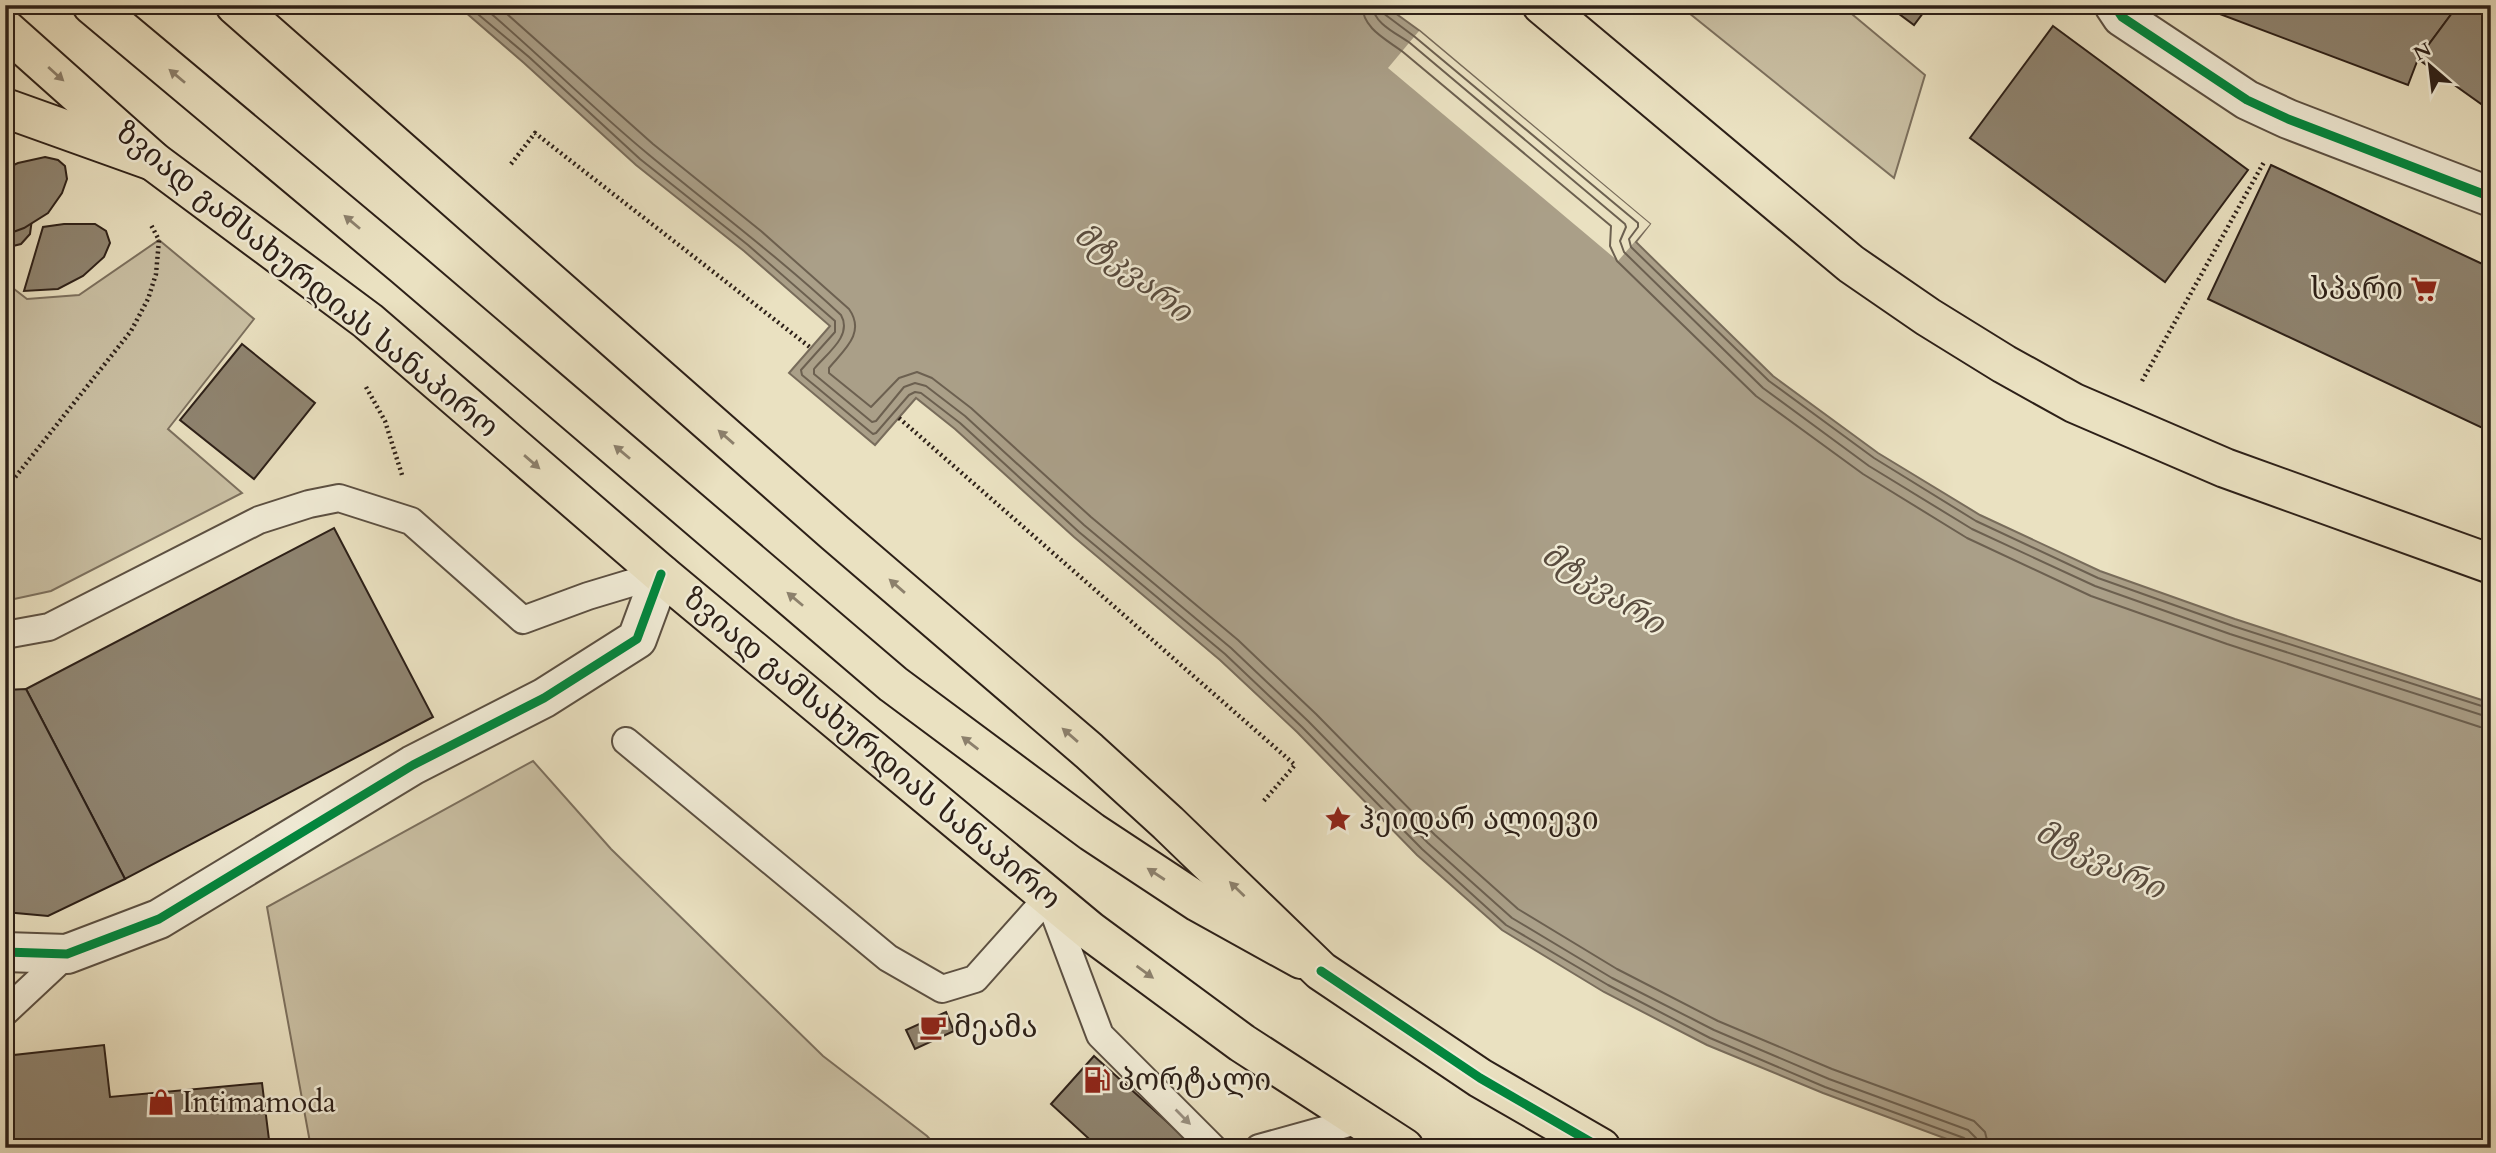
<svg xmlns="http://www.w3.org/2000/svg" width="2496" height="1153" font-family="Cardo,'Noto Serif Georgian',serif">
<rect width="100%" height="100%" fill="#eae1c1"/>
<filter id="stains"><feTurbulence type="fractalNoise" baseFrequency=".00286" numOctaves="4"/><feColorMatrix values="0 0 0 0 .2 0 0 0 0 .09 0 0 0 0 .02 0 0 0 .5 -.17"/></filter>
<radialGradient id="worn" r=".72"><stop offset=".6" stop-color="#630" stop-opacity="0"/><stop offset="1" stop-color="#630" stop-opacity=".3"/></radialGradient>
<g fill="#cac0a4" stroke="#7c705e" stroke-width="2">
<polygon points="1679,5 1841,5 1925,75 1894,178"/>
<polygon points="159,240 254,319 168,429 242,493 51,591 5,601 5,282 27,299 79,295"/>
<polygon points="533,761 611,849 823,1056 927,1136 938,1148 311,1148 267,907"/>
</g>
<polygon fill="#aa9f88" stroke="#786c5b" stroke-width="2" points="457,5 1384,5 1420,31 1650,224 1636,242 1773,376 1878,453 1980,515 2100,571 2235,619 2491,703 2491,1148 1971,1148 1823,1093 1707,1045 1604,992 1502,930 1417,855 1297,732 1220,660 1074,537 955,429 916,398 875,445 789,373 830,326 744,251 636,165 524,63"/>
<polygon fill="#eae1c1" points="1419,31 1650,224 1618,261 1388,68"/>
<g fill="none" stroke-linecap="round" stroke-linejoin="round">
<g stroke="#6c6050" stroke-width="2">
<polyline points="467,5 529,57 640,159 748,245 835,321 835,332 801,370 802,375 873,434 876,433 909,395 915,392 921,393 960,423 1079,532 1225,654 1302,727 1422,849 1506,925 1608,985 1710,1038 1825,1087 1964,1138 1969,1142 1970,1148"/>
<path d="M481,5C538,53 591,107 648,154C713,208 780,258 841,315C853,336 826,354 814,369V374L872,422L876,421L904,387L915,383L926,386L965,416L1084,525L1231,648L1308,721L1428,843L1512,918L1612,978L1714,1030L1829,1079L1968,1130L1976,1138L1978,1148"/>
<path d="M497,5L653,144L761,231L849,309C866,333 844,350 829,368V373L871,407L899,378L917,372L932,378L971,408L1091,517L1238,640L1316,714L1435,835L1518,909L1617,969L1718,1021L1832,1069L1974,1121L1985,1132L1989,1148"/>
<path d="M1362,5C1363,29 1386,39 1403,52L1611,226L1610,246L1617,261L1756,396L1863,474L1967,538L2091,596L2227,644L2480,727L2491,728"/>
<path d="M1372,5C1374,24 1396,33 1410,43L1625,224L1626,227L1620,241L1624,252L1763,388L1869,466L1972,529L2095,586L2230,634L2491,718"/>
<polyline points="1381,5 1383,13 1415,37 1638,223 1638,227 1629,239 1631,247 1769,381 1874,458 1976,521 2098,578 2233,626 2491,709"/>
</g>
</g>
<g fill="#8f8470" stroke="#2d2018" stroke-width="2">
<polygon points="1887,5 1929,5 1914,25"/>
<polygon points="2196,5 2458,5 2418,59 2408,85"/>
<polygon points="2458,5 2491,5 2491,111 2418,59"/>
<polygon points="2053,26 2248,170 2165,282 1970,138"/>
<polygon points="5,157 20,179 31,204 32,219 30,234 21,244 9,247 5,246"/>
<polygon points="45,157 58,160 65,166 67,179 62,193 48,213 24,228 5,235 5,169 18,163"/>
<polygon points="2271,165 2491,268 2491,432 2208,299"/>
<polygon points="64,224 95,224 106,231 110,243 104,257 83,276 58,289 24,291 43,227"/>
<polygon points="242,344 315,403 254,479 180,420"/>
<polygon points="334,528 433,717 125,879 26,689"/>
<polygon points="26,689 125,879 48,916 5,912 5,690"/>
<polygon points="946,1012 954,1031 915,1049 906,1030"/>
<polygon points="104,1045 110,1097 262,1083 270,1148 8,1148 5,1120 5,1056"/>
<polygon points="1094,1056 1196,1148 1099,1148 1051,1104"/>
</g>
<g fill="none" stroke-linecap="round" stroke-linejoin="round">
<defs>
<g id="service">
<polyline points="5,635 49,627 259,520 309,504 339,498 411,521 523,620 588,596 661,574"/>
<polyline points="626,741 888,958 942,989 975,979 1048,897 1100,1035 1213,1148"/>
<polyline points="5,1012 67,954"/>
<polyline points="1259,1148 1360,1120"/>
</g>
<g id="minor">
<polyline points="2114,5 2122,17 2247,100 2288,119 2491,197"/>
<polyline points="5,952 67,954 159,919 413,765 544,698 637,639 661,574"/>
</g>
<g id="primary">
<polyline points="92,5 404,266 893,684 1092,832 1198,902 1301,959"/>
<polyline points="1542,5 1851,264 1928,317 2004,364 2074,403 2225,468 2491,564"/>
<polyline points="5,108 153,161"/>
</g>
<g id="trunk">
<polyline points="235,5 835,533 1089,751 1168,823 1321,971 1480,1078 1601,1148"/>
<polyline points="5,29 153,161 368,321 661,574 1090,931 1242,1043 1404,1148"/>
</g>
</defs>
<use href="#service" stroke="#5c5042" stroke-width="30"/>
<use href="#minor" stroke="#5c5042" stroke-width="42"/>
<use href="#primary" stroke="#2d2018" stroke-width="42"/>
<use href="#trunk" stroke="#2d2018" stroke-width="42"/>
<g stroke="#2d2018" stroke-width="4.5" stroke-dasharray="2 3.5" stroke-linecap="butt">
<polyline points="511,164 535,133 811,348"/>
<polyline points="2142,381 2264,162"/>
<polyline points="366,387 385,421 402,475"/>
<polyline points="899,418 1295,765 1262,803"/>
<polyline points="5,490 131,331 148,299 156,274 159,240 150,223"/>
<polyline points="5,494 11,511 5,524"/>
<polyline points="5,1128 6,1128"/>
</g>
<use href="#service" stroke="#f1ecd7" stroke-width="26"/>
<use href="#minor" stroke="#f1ecd7" stroke-width="38"/>
<use href="#primary" stroke="#eae1c1" stroke-width="38"/>
<use href="#trunk" stroke="#eae1c1" stroke-width="38"/>
<defs>
<g id="cycleway">
<polyline points="2114,5 2122,17 2247,100 2288,119 2491,197"/>
<polyline points="5,952 67,954 159,919 413,765 544,698 637,639 661,574"/>
<polyline points="1321,971 1480,1078 1601,1148"/>
</g>
</defs>
<use href="#cycleway" stroke="#f1ecd7" stroke-width="13"/>
<use href="#cycleway" stroke="#00873e" stroke-width="9"/>
</g>
<defs><path id="oneway-solid" d="M-6-.8H1V-3.2L6.5 0L1 3.2V.8H-6Z" transform="scale(1.75)"/></defs>
<g fill="#8c806c">
<use href="#oneway-solid" transform="translate(56 74) rotate(42)"/>
<use href="#oneway-solid" transform="translate(177 76) rotate(-140)"/>
<use href="#oneway-solid" transform="translate(352 222) rotate(-140)"/>
<use href="#oneway-solid" transform="translate(726 437) rotate(-139)"/>
<use href="#oneway-solid" transform="translate(622 452) rotate(-140)"/>
<use href="#oneway-solid" transform="translate(532 462) rotate(41)"/>
<use href="#oneway-solid" transform="translate(897 586) rotate(-139)"/>
<use href="#oneway-solid" transform="translate(795 599) rotate(-140)"/>
<use href="#oneway-solid" transform="translate(1070 735) rotate(-139)"/>
<use href="#oneway-solid" transform="translate(970 743) rotate(-142)"/>
<use href="#oneway-solid" transform="translate(1156 874) rotate(-147)"/>
<use href="#oneway-solid" transform="translate(1237 889) rotate(-136)"/>
<use href="#oneway-solid" transform="translate(1145 972) rotate(36)"/>
</g>
<use fill="#999081" href="#oneway-solid" transform="translate(1183 1117) rotate(45)"/>
<defs>
<symbol id="supermarket-bare" viewBox="-9 -9 18 18"><path d="M-6-5.5h2.5l.6 2H6L4.5 2H-2.5L-4.4-4H-6ZM-1.5 3.2a1.3 1.3 0 1 0 .1 0ZM3 3.2a1.3 1.3 0 1 0 .1 0Z" fill="#8f2418" stroke="#f1ecd7" stroke-width="2.5" paint-order="stroke"/></symbol>
<symbol id="sight-bare" viewBox="-9 -9 18 18"><path d="M0-6L1.8-2.2L6-1.7L2.9 1.2L3.7 5.4L0 3.3L-3.7 5.4L-2.9 1.2L-6-1.7L-1.8-2.2Z" fill="#8f2418" stroke="#f1ecd7" stroke-width="2.5" paint-order="stroke"/></symbol>
<symbol id="cafe-bare" viewBox="-9 -9 18 18"><path d="M-5.5-4.5H6V0H3Q3 3.5 0 3.5H-2.5Q-5.5 3.5-5.5 0ZM3-3.2v2h1.7v-2ZM-6 4.5H4V6H-6Z" fill="#8f2418" stroke="#f1ecd7" stroke-width="2.5" paint-order="stroke"/></symbol>
<symbol id="fuel-bare" viewBox="-9 -9 18 18"><path d="M-5.5-6h7V0h2V4h1.3V-2.5L3-4.5l.8-.8L6-3V5H2.5V1h-1V6h-7ZM-4.2-4.7v3.2H.2V-4.7Z" fill="#8f2418" stroke="#f1ecd7" stroke-width="2.5" paint-order="stroke"/></symbol>
<symbol id="shop-bare" viewBox="-9 -9 18 18"><path d="M-5-2.5h2.3a2.7 3.5 0 0 1 5.4 0H5L5.5 6h-11ZM-1.5-2.5h3a1.5 2.3 0 0 0-3 0Z" fill="#8f2418" stroke="#f1ecd7" stroke-width="2.5" paint-order="stroke"/></symbol>
</defs>
<g fill-rule="evenodd">
<use href="#supermarket-bare" x="2405" y="270" width="38" height="38"/>
<use href="#sight-bare" x="1319" y="800" width="38" height="38"/>
<use href="#cafe-bare" x="914" y="1008" width="38" height="38"/>
<use href="#fuel-bare" x="1078" y="1061" width="38" height="38"/>
<use href="#shop-bare" x="142" y="1083" width="38" height="38"/>
</g>
<g text-anchor="middle" dominant-baseline="central" stroke-width="5" stroke-linejoin="round" paint-order="stroke">
<g font-size="30" fill="#2d2018" stroke="#f1ecd7">
<text transform="translate(307 280) rotate(39)">ზვიად გამსახურდიას სანაპირო</text>
<text transform="translate(872 749) rotate(40)">ზვიად გამსახურდიას სანაპირო</text>
</g>
<g font-size="30" fill="#2d2018" stroke="#f1ecd7" text-anchor="start">
<text x="2403" y="289" text-anchor="end">სპარი</text>
<text x="1359" y="819">ჰეიდარ ალიევი</text>
<text x="954" y="1027">მეამა</text>
<text x="1118" y="1080">პორტალი</text>
<text x="182" y="1102">Intimamoda</text>
</g>
<g font-size="32" font-style="italic" fill="#594c3f" stroke="#f1ecd7">
<text transform="translate(1133 273) rotate(38)">მტკვარი</text>
<text transform="translate(1603 589) rotate(33)">მტკვარი</text>
<text transform="translate(2100 860) rotate(26)">მტკვარი</text>
</g>
</g>
<rect width="2496" height="1153" fill="none" stroke="#eae1c1" stroke-width="28"/>
<rect x="7" y="7" width="2482" height="1139" fill="none" stroke="#2d2018" stroke-width="3.5"/>
<rect x="14" y="14" width="2468" height="1125" fill="none" stroke="#2d2018" stroke-width="2"/>
<g transform="translate(2430 66) rotate(332)" stroke="#f1ecd7" stroke-width="5" paint-order="stroke">
<path d="M0-5L12 26L0 18L-12 26Z" fill="#2d2018"/>
<text y="-10" font-size="19" font-weight="bold" text-anchor="middle" fill="#2d2018">N</text>
</g>
<rect width="100%" height="100%" filter="url(#stains)"/>
<rect width="100%" height="100%" fill="url(#worn)"/>
</svg>
